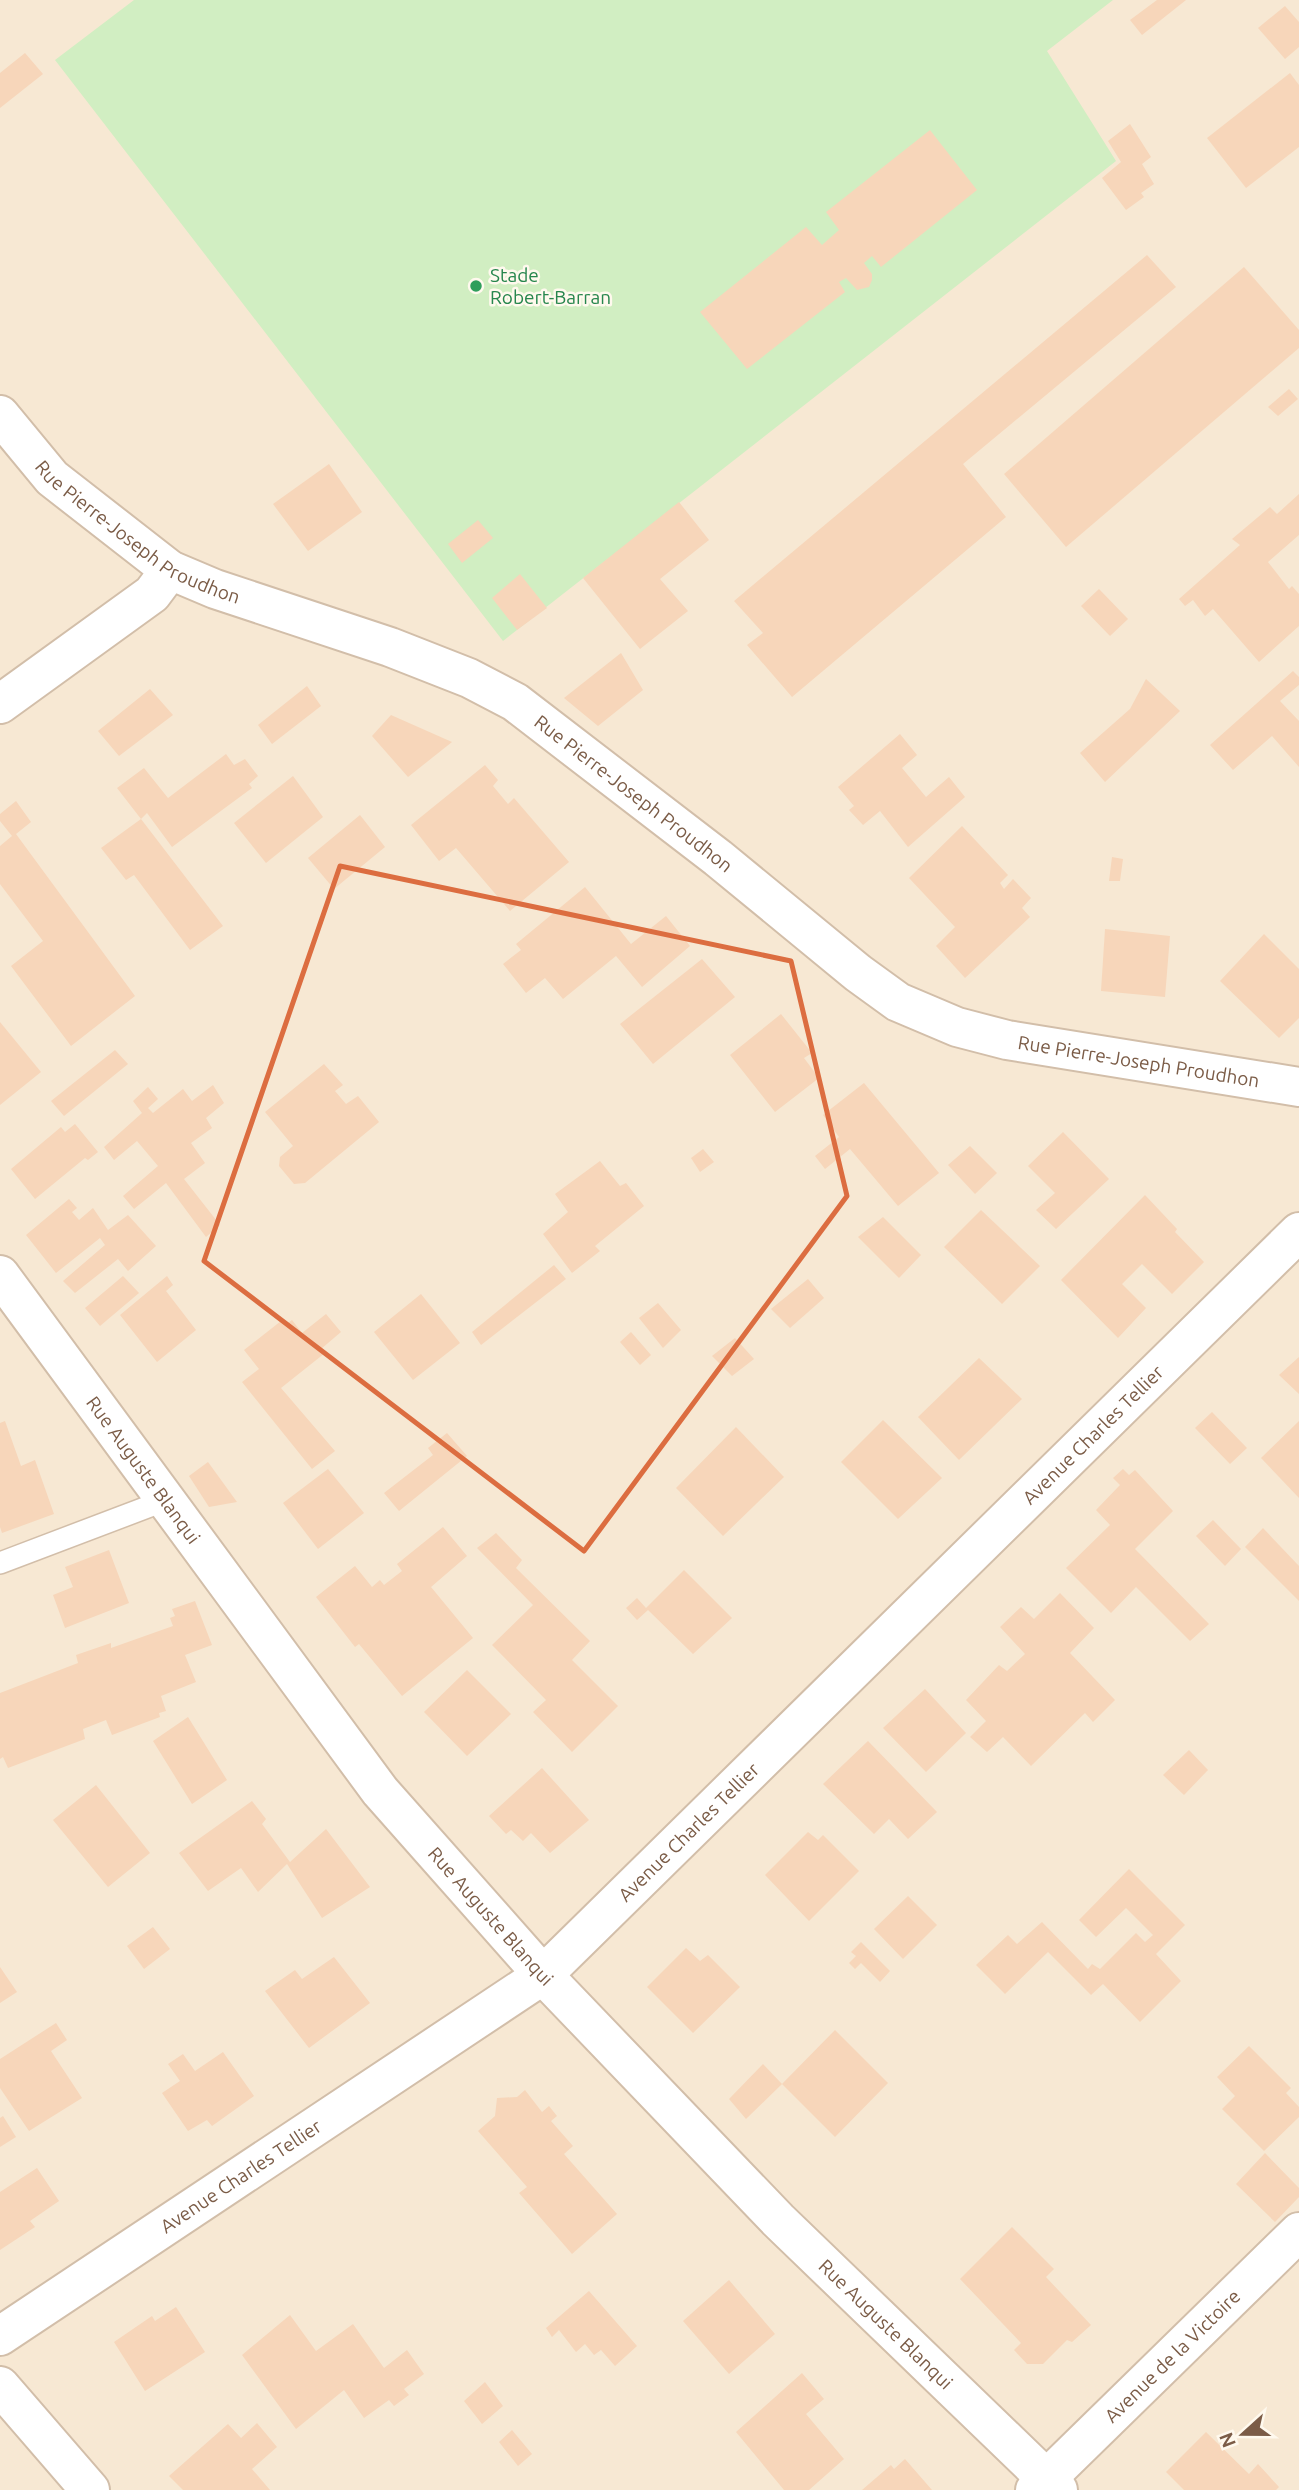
<svg xmlns="http://www.w3.org/2000/svg" width="1299" height="2490" font-family="Ubuntu,sans-serif">
<rect width="100%" height="100%" fill="#fef6e5"/>
<rect fill="#f7e8d3" x="0" y="0" width="1299" height="2490"/>
<polygon fill="#d1eec2" points="134,0 1113,0 1047,51 1116,161 503,641 55,60"/>
<g fill="#f7d6ba">
<polygon points="1157,0 1186,0 1142,35 1130,20"/>
<polygon points="1285,6 1299,22 1299,47 1285,59 1258,28"/>
<polygon points="25,53 43,74 0,108 0,73"/>
<polygon points="1290,73 1299,85 1299,147 1246,188 1207,138"/>
<polygon points="1130,124 1151,157 1142,164 1154,184 1141,193 1144,197 1126,210 1102,178 1121,162 1108,141"/>
<polygon points="930,130 977,190 881,267 872,256 864,263 872,274 872,280 869,287 857,290 846,278 839,282 845,292 747,369 700,312 806,227 822,245 839,230 826,212"/>
<polygon points="1147,255 1176,287 963,464 1006,517 792,697 747,645 763,633 734,601"/>
<polygon points="1244,267 1299,330 1299,348 1066,547 1004,474"/>
<polygon points="1289,389 1298,399 1278,416 1268,407"/>
<polygon points="329,464 362,512 308,551 273,504"/>
<polygon points="1299,494 1299,535 1268,562 1289,589 1292,586 1299,594 1299,626 1259,662 1213,609 1205,616 1193,600 1185,606 1179,599 1240,545 1232,539 1270,507 1277,514"/>
<polygon points="679,502 709,540 660,579 688,611 640,649 583,578"/>
<polygon points="478,520 493,538 462,563 448,544"/>
<polygon points="520,574 547,608 517,630 492,598"/>
<polygon points="1099,589 1128,619 1110,636 1081,606"/>
<polygon points="621,653 643,690 598,726 564,698"/>
<polygon points="1293,671 1299,677 1299,685 1280,701 1299,721 1299,767 1272,736 1233,770 1210,745"/>
<polygon points="1146,679 1180,711 1105,782 1080,753 1130,709"/>
<polygon points="307,686 321,706 272,744 258,725"/>
<polygon points="150,689 173,715 119,756 98,731"/>
<polygon points="391,715 452,742 408,777 372,736"/>
<polygon points="900,734 917,755 902,768 926,797 949,777 965,797 908,847 880,811 863,825 849,810 854,806 838,787"/>
<polygon points="226,754 234,765 245,759 258,776 249,784 252,788 172,847 147,813 141,819 117,788 144,768 168,798"/>
<polygon points="485,765 498,780 493,786 508,804 514,798 569,862 510,911 456,848 439,861 411,825"/>
<polygon points="293,776 323,817 266,863 234,823"/>
<polygon points="16,801 31,822 16,834 135,996 71,1046 11,966 43,941 0,884 0,846 12,836 0,821 0,814"/>
<polygon points="360,815 385,847 334,889 308,858"/>
<polygon points="141,819 223,926 190,950 134,875 126,880 101,848"/>
<polygon points="962,826 1008,875 1000,883 1004,889 1013,879 1031,898 1022,908 1030,917 965,978 936,946 955,927 909,878"/>
<polygon points="1112,857 1123,859 1120,881 1109,881"/>
<polygon points="585,887 631,944 666,916 690,946 642,987 616,956 563,999 545,978 526,993 503,964 521,950 516,944"/>
<polygon points="1105,929 1170,936 1165,997 1101,991"/>
<polygon points="1264,934 1299,969 1299,1018 1279,1038 1220,981"/>
<polygon points="702,959 735,997 653,1064 620,1024"/>
<polygon points="781,1014 812,1053 804,1058 819,1078 775,1112 730,1055"/>
<polygon points="0,1022 41,1072 0,1105"/>
<polygon points="115,1050 128,1064 64,1116 51,1101"/>
<polygon points="324,1064 343,1085 335,1091 346,1104 358,1096 379,1122 305,1183 294,1184 279,1166 280,1157 293,1146 265,1112"/>
<polygon points="864,1083 939,1173 898,1206 850,1149 825,1169 815,1156 839,1137 823,1115"/>
<polygon points="213,1085 224,1103 206,1118 212,1128 191,1143 205,1163 184,1179 220,1225 206,1237 166,1183 134,1209 123,1196 158,1166 137,1141 114,1160 104,1147 142,1113 133,1101 148,1087 158,1099 148,1108 153,1113 183,1089 192,1101"/>
<polygon points="75,1124 98,1152 88,1160 85,1158 35,1199 11,1169 61,1127 65,1132"/>
<polygon points="1063,1132 1109,1179 1056,1229 1036,1210 1055,1193 1028,1166"/>
<polygon points="970,1146 997,1173 975,1194 948,1165"/>
<polygon points="703,1149 714,1162 700,1172 691,1158"/>
<polygon points="600,1161 620,1186 626,1183 644,1206 595,1246 600,1251 572,1273 543,1234 568,1212 555,1194"/>
<polygon points="1145,1195 1177,1229 1175,1232 1204,1262 1172,1294 1142,1264 1122,1284 1146,1308 1118,1338 1061,1280"/>
<polygon points="69,1199 77,1208 72,1212 79,1220 93,1208 108,1230 128,1215 156,1246 128,1271 118,1259 75,1293 63,1281 105,1245 100,1238 56,1273 26,1235"/>
<polygon points="981,1210 1040,1266 1002,1304 944,1247"/>
<polygon points="883,1217 921,1255 899,1278 858,1237"/>
<polygon points="554,1265 566,1279 481,1345 472,1332"/>
<polygon points="123,1276 139,1293 100,1326 85,1308"/>
<polygon points="167,1276 173,1285 166,1291 196,1330 157,1362 120,1315"/>
<polygon points="808,1279 824,1298 790,1328 771,1309"/>
<polygon points="421,1294 460,1343 413,1380 374,1332"/>
<polygon points="658,1303 681,1330 663,1348 639,1318"/>
<polygon points="326,1314 341,1332 321,1349 325,1353 281,1388 335,1451 312,1469 242,1382 259,1369 244,1350 281,1321 285,1325 292,1320 302,1333"/>
<polygon points="631,1332 651,1355 640,1365 620,1342"/>
<polygon points="735,1338 754,1359 732,1376 712,1356"/>
<polygon points="1299,1357 1299,1394 1279,1375"/>
<polygon points="979,1358 1022,1399 959,1460 918,1417"/>
<polygon points="1212,1412 1247,1448 1230,1464 1195,1428"/>
<polygon points="883,1420 942,1478 898,1519 841,1462"/>
<polygon points="5,1421 21,1466 35,1460 54,1514 2,1533 0,1527 0,1423"/>
<polygon points="1299,1421 1299,1498 1261,1458"/>
<polygon points="736,1427 784,1477 723,1536 676,1488"/>
<polygon points="447,1433 467,1456 399,1511 384,1493 433,1455 428,1448"/>
<polygon points="208,1462 237,1502 209,1507 189,1476"/>
<polygon points="328,1469 364,1513 318,1549 283,1503"/>
<polygon points="1123,1469 1129,1475 1135,1470 1173,1511 1135,1549 1209,1624 1190,1641 1136,1587 1111,1613 1066,1568 1110,1525 1096,1510 1120,1485 1113,1478"/>
<polygon points="1213,1520 1241,1549 1225,1566 1196,1536"/>
<polygon points="443,1527 467,1556 431,1587 473,1638 402,1696 359,1644 355,1647 316,1597 355,1566 372,1587 380,1580 384,1585 402,1571 397,1564"/>
<polygon points="1263,1528 1299,1566 1299,1601 1245,1547"/>
<polygon points="496,1533 522,1560 516,1568 590,1641 572,1660 618,1706 572,1752 533,1712 546,1700 492,1645 533,1605 477,1548"/>
<polygon points="109,1550 129,1603 65,1628 53,1595 73,1587 65,1567"/>
<polygon points="684,1570 732,1618 693,1654 648,1610 637,1620 626,1608 637,1598 646,1608"/>
<polygon points="1060,1593 1094,1628 1070,1653 1115,1700 1093,1722 1085,1713 1031,1766 1003,1737 987,1752 970,1737 986,1721 966,1700 999,1665 1007,1671 1025,1654 1000,1627 1021,1607 1034,1619"/>
<polygon points="195,1601 212,1645 185,1655 196,1682 161,1696 166,1711 159,1713 160,1717 112,1735 106,1720 83,1729 85,1739 8,1768 3,1757 0,1759 0,1693 78,1663 76,1655 111,1643 111,1648 173,1626 170,1618 175,1616 172,1609"/>
<polygon points="467,1670 511,1714 467,1756 424,1712"/>
<polygon points="925,1689 966,1733 926,1772 883,1728"/>
<polygon points="188,1717 227,1780 192,1804 153,1741"/>
<polygon points="868,1741 937,1812 908,1839 889,1819 874,1834 823,1784"/>
<polygon points="1189,1750 1208,1770 1184,1795 1163,1775"/>
<polygon points="542,1768 589,1820 550,1853 531,1833 523,1841 511,1830 506,1834 489,1816"/>
<polygon points="96,1785 150,1853 108,1887 53,1820"/>
<polygon points="252,1801 266,1819 262,1824 290,1862 326,1829 370,1887 322,1918 287,1864 258,1892 241,1868 208,1891 179,1853"/>
<polygon points="808,1832 818,1840 823,1835 859,1871 809,1921 765,1875"/>
<polygon points="1129,1869 1185,1925 1156,1954 1181,1981 1140,2022 1103,1984 1091,1995 1048,1952 1005,1994 976,1965 1008,1935 1017,1944 1042,1922 1088,1969 1092,1964 1100,1969 1136,1933 1145,1942 1153,1935 1126,1908 1096,1937 1079,1920"/>
<polygon points="908,1896 937,1925 903,1959 874,1929"/>
<polygon points="153,1927 170,1949 144,1969 127,1946"/>
<polygon points="861,1942 890,1971 880,1982 861,1963 855,1969 849,1963 856,1956 851,1952"/>
<polygon points="686,1948 700,1961 708,1955 740,1987 693,2033 647,1987"/>
<polygon points="334,1957 370,2003 309,2048 265,1991 295,1970 302,1979"/>
<polygon points="0,1967 17,1992 0,2003"/>
<polygon points="56,2023 67,2040 51,2051 82,2098 29,2131 0,2088 0,2059"/>
<polygon points="835,2030 888,2083 835,2137 782,2084"/>
<polygon points="1249,2046 1291,2088 1286,2093 1299,2107 1299,2117 1264,2151 1222,2109 1235,2096 1217,2077"/>
<polygon points="223,2052 254,2096 212,2126 207,2120 188,2131 162,2093 180,2081 168,2064 183,2054 195,2071"/>
<polygon points="763,2064 782,2084 746,2119 729,2099"/>
<polygon points="525,2090 542,2112 549,2106 557,2116 551,2121 573,2146 564,2154 617,2214 572,2254 519,2193 527,2187 478,2131 495,2116 497,2098 517,2097"/>
<polygon points="3,2116 16,2137 0,2147 0,2118"/>
<polygon points="1265,2153 1299,2188 1299,2197 1275,2222 1236,2184"/>
<polygon points="37,2168 59,2201 30,2221 35,2227 0,2250 0,2192"/>
<polygon points="1012,2227 1054,2269 1046,2277 1091,2325 1072,2342 1067,2340 1043,2364 1027,2364 1014,2350 1021,2343 960,2279"/>
<polygon points="729,2280 775,2334 729,2374 683,2321"/>
<polygon points="589,2291 637,2346 615,2366 601,2350 594,2355 585,2344 576,2352 559,2330 552,2337 546,2328"/>
<polygon points="176,2307 205,2352 145,2391 114,2342 152,2316 155,2321"/>
<polygon points="290,2315 316,2351 353,2324 384,2368 407,2350 424,2374 404,2389 409,2395 394,2406 389,2400 364,2418 344,2390 296,2429 242,2355"/>
<polygon points="802,2373 824,2399 806,2414 844,2459 809,2490 784,2490 736,2432"/>
<polygon points="485,2382 503,2406 482,2424 464,2401"/>
<polygon points="257,2423 277,2447 252,2469 270,2490 183,2490 169,2476 228,2424 241,2438"/>
<polygon points="512,2430 532,2454 518,2466 499,2442"/>
<polygon points="1206,2432 1249,2474 1258,2464 1279,2487 1276,2490 1184,2490 1166,2472"/>
<polygon points="905,2459 932,2490 862,2490 891,2465 894,2469"/>
</g>
<g fill="none" stroke-linecap="round" stroke-linejoin="round">
<defs>
<polyline id="lane" points="0,1563 166,1500"/>
<g id="street">
<path id="s1" d="M0,415L52,478L170,570L215,589L390,647L469,678L515,702L718,858L858,973L898,1002L957,1027L1007,1040L1299,1087"/>
<polyline points="0,704 152,594 170,570"/>
<path id="s2" d="M0,1275L380,1791L543,1975L778,2220L1058,2490"/>
<path id="s3" d="M0,2336L543,1975L1299,1232"/>
<polyline points="0,2386 90,2490"/>
<path id="s4" d="M1035,2490L1299,2232"/>
</g>
</defs>
<use href="#lane" stroke="#d2bea9" stroke-width="24"/>
<use href="#street" stroke="#d2bea9" stroke-width="42"/>
<use href="#lane" stroke="#fff" stroke-width="21"/>
<use href="#street" stroke="#fff" stroke-width="38"/>
</g>
<path fill="none" stroke="#dc6d40" stroke-width="5" stroke-linejoin="round" d="M340,866L791,961L847,1196L584,1551L204,1261Z"/>
<circle fill="#2e9e5b" stroke="#fff9ee" stroke-width="2.5" cx="476" cy="286" r="7"/>
<g text-anchor="middle" dominant-baseline="central" stroke-width="5" stroke-linejoin="round" paint-order="stroke">
<g font-size="19" fill="#27864d" stroke="#fff9ee" text-anchor="start">
<text x="490" y="275">Stade<tspan x="490" dy="22">Robert-Barran</tspan></text>
</g>
<g font-size="19" fill="#7b5c47" stroke="#fff9ee">
<text stroke="none"><textPath href="#s1" startOffset="184">Rue Pierre-Joseph Proudhon</textPath></text>
<text stroke="none"><textPath href="#s1" startOffset="751">Rue Pierre-Joseph Proudhon</textPath></text>
<text stroke="none"><textPath href="#s1" startOffset="1337">Rue Pierre-Joseph Proudhon</textPath></text>
<text stroke="none"><textPath href="#s3" startOffset="1423">Avenue Charles Tellier</textPath></text>
<text stroke="none"><textPath href="#s2" startOffset="242">Rue Auguste Blanqui</textPath></text>
<text stroke="none"><textPath href="#s3" startOffset="856">Avenue Charles Tellier</textPath></text>
<text stroke="none"><textPath href="#s2" startOffset="808">Rue Auguste Blanqui</textPath></text>
<text stroke="none"><textPath href="#s3" startOffset="289">Avenue Charles Tellier</textPath></text>
<text stroke="none"><textPath href="#s2" startOffset="1376">Rue Auguste Blanqui</textPath></text>
<text stroke="none"><textPath href="#s4" startOffset="192">Avenue de la Victoire</textPath></text>
</g>
</g>
<g transform="translate(1243 2434) rotate(249)" stroke="#fff9ee" stroke-width="5" paint-order="stroke">
<path d="M0-5L12 26L0 18L-12 26Z" fill="#7b5c47"/>
<text y="-10" font-size="19" font-weight="bold" text-anchor="middle" fill="#7b5c47">N</text>
</g>
</svg>
